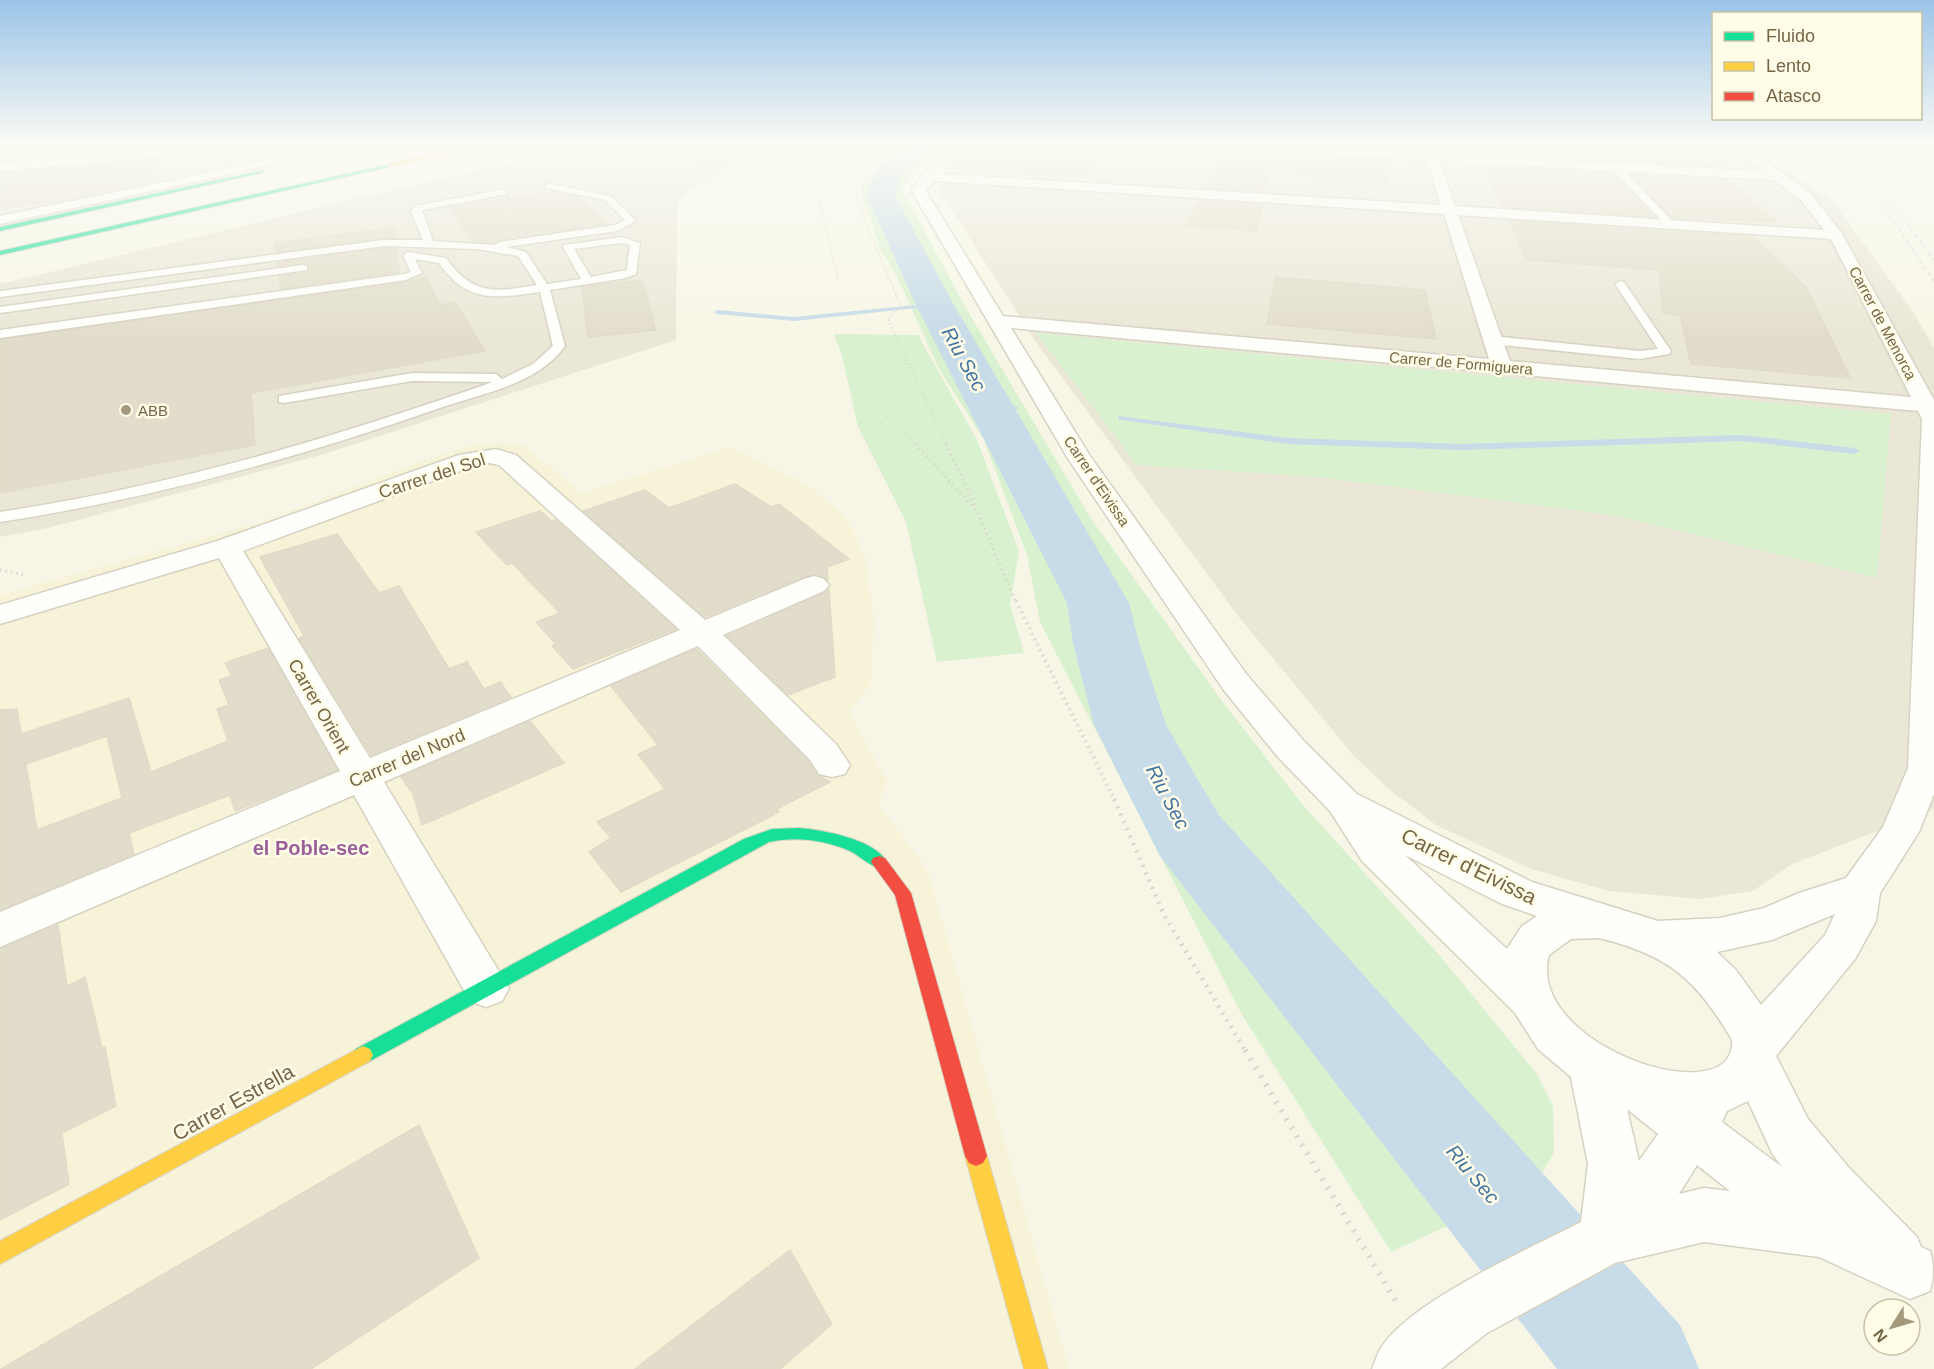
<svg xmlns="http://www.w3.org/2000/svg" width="1934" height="1369" font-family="Helvetica,sans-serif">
<rect width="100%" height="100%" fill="#f7f6e6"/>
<polygon fill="#f6f3d8" points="502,442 523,445 582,493 730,447 803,482 837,509 851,526 865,556 874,619 871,684 849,711 888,783 878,803 928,871 1069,1369 0,1369 0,595 258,523 438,455 474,445"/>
<g fill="#eae7d7">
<polygon points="0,145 370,145 0,222"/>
<polygon points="581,145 780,145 686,190 677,203 676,340 321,455 48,528 0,537 0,284"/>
<polygon points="978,145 1744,145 1781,166 1833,202 1912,310 1934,348 1934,809 1792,864 1753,891 1700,899 1609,891 1531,869 1436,825 1390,790 1353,755 1238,616 1036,342 939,190 939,186"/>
</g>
<g fill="#daf1cf">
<polygon points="908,145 949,145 907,181 903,187 904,193 967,310 1090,517 1225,705 1303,805 1441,957 1537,1074 1553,1106 1554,1153 1534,1186 1391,1252 1241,1013 1040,622 1027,555 984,440 939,369 898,279 879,247 860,188 864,180"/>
<polygon points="1036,333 1891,414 1877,578 1612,515 1318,477 1137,465"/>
<polygon points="834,334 918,335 977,440 1019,551 1010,605 1024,653 937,662 906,522 858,427 842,356"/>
</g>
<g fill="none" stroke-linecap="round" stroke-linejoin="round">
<g fill="#c7dbe8" fill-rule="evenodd">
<polygon points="935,303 937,304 937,306 794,321 717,314 714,312 717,310 794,317"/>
<path d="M986,402L1015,406L1019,408C1011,412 993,408 985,404Z"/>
<polygon points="1119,416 1287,438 1462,444 1742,435 1855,448 1859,451 1855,454 1742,441 1462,450 1287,444 1122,420 1119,420"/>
</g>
<path fill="#c7dbe8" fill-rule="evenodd" d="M909,145H937L900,177L895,196L954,305L1129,603L1139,643L1166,725L1218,814L1680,1325L1699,1369H1557L1160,856L1094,725L1073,643L1067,603L916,305L867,196C871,171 889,158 909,145Z"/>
</g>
<g fill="#e2ddcb" stroke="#e0dbc8" stroke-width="1.5" fill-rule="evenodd">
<polygon points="973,145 1053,145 1107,149 1082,178 953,169"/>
<polygon points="1490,145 1675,145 1700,165 1494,155"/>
<polygon points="1224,151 1385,160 1389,187 1344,184 1268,169 1264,192 1206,188"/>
<polygon points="154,160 158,180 63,201 0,207 0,174"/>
<polygon points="1500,167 1613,173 1655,217 1504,207 1484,168"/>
<polygon points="1630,174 1727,180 1778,222 1672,218"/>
<polygon points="553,192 579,197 607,224 494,243 471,241 451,207"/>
<polygon points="1200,200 1262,204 1257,231 1187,225"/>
<polygon points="1510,221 1752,236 1806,287 1850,378 1691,364 1680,315 1663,313 1659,270 1527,260"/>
<polygon points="393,228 395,238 276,252 275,243"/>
<polygon points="384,248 396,249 399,272 281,289 279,276 307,272 309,266 303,263 278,266 277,262"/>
<polygon points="426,277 440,305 455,302 485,351 251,393 255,445 0,493 0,340 406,282"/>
<polygon points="1275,277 1425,290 1436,339 1267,324"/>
<polygon points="642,280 656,330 588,337 582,287"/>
<polygon points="735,484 771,507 779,504 849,559 827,567 828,580 815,574 803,577 705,617 583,511 645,490 669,508"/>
<polygon points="540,511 552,521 556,520 676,629 573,669 552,646 556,644 536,622 560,613 512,563 507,565 476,532"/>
<polygon points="337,534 379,593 399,586 449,669 467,662 484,689 500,682 511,697 371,755 299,638 304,636 260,557"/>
<polygon points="829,589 835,677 788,695 727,636 825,593"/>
<path d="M268,648L337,770L235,811L230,795L129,833L134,854L0,910V710L17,709L21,734L129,698L151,772L228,741L217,709L229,705L219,680L232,676L225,663ZM107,736L122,798L37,830L26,764Z"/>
<polygon points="697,649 808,761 817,775 830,782 777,809 779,812 621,892 589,852 611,838 597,822 665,789 638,754 658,745 611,686"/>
<polygon points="530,721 564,763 422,825 413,794 401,777"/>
<polygon points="58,925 67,986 85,977 102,1048 105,1047 116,1106 62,1133 69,1184 0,1220 0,949"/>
<polygon points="419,1125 479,1258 311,1369 1,1369"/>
<polygon points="790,1250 832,1324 780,1369 635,1369"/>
</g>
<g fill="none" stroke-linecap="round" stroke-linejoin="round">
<defs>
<g id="lane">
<polygon points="1612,165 1618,165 1673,222 1673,226 1667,226 1612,169"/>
<path d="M547,183L611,196L636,221L617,231L507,247L526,252L547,284L581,279L563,247L564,245L622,237L640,243L636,274L626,278L550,290L565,346C536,386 481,393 437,409C294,459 150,499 0,522V512C169,487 332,438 493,382L412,381L284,403L279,402V396L412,373L496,374L502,379L533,364L553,346L540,292C496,298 467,304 439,263L415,259L422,273L406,280L0,338V330L404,274L411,272L403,255L408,252L446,258C473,296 495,292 537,285L518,256L477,249L384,246L0,297V291L384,240H423L411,212L416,206L505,189L508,194L422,210L433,241L495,245L500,242L615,225L625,220L605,200L544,188ZM622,243L630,245L627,270L591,277L574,249Z"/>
<polygon points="303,265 307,266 307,270 0,313 0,307"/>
<polygon points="1620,281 1624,282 1671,351 1669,354 1640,359 1492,344 1486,340 1492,336 1640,351 1658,349 1615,284"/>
</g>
<g id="street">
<polygon points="193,145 220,145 179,155 0,171 0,163"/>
<polygon points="341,145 364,145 0,224 0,216"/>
<path d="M958,145H971L942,174L1441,205L1427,160L1213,148L1207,145H1279L1425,153L1422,145H1434L1437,154L1763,171L1729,145H1743L1811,194L1841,232L1934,400V794L1919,832L1880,893L1876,921L1855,959L1776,1056L1808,1119L1851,1170L1917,1237L1921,1247L1930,1251C1934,1265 1934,1277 1930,1291L1910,1299L1819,1257L1704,1242L1615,1263L1487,1333L1441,1369H1372C1375,1362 1377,1354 1381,1348C1410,1301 1529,1249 1581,1222L1588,1164L1571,1077L1538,1049L1515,1013L1362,861L1330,811L1277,756L1223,689L1067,457L913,193L912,189L924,174ZM1439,161L1774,180L1801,200L1824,230L1455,206ZM935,181L1444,214L1489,359L1003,316L927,193L926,190ZM1458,215L1831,239L1911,397L1510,361ZM1011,328L1918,411L1922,419L1908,768L1883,827L1846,878L1799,893L1764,908L1720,918L1658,921L1532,882L1357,794L1303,740L1247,675L1090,456ZM1405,855L1502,904L1537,916L1522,926L1507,949ZM1835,914L1825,935L1761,1005L1736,970L1717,952L1772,940ZM1599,938C1669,955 1697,980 1732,1040C1737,1116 1524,1046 1549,955L1571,939ZM1748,1101L1772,1153L1782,1167L1722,1122L1727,1111ZM1627,1109L1658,1134L1639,1161ZM1697,1165L1730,1191L1704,1188L1679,1194Z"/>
<path d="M496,449L516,455L705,620L804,579L814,576L824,579L829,585L824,591L723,635L836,744L850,765L845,774L832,777L819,774L810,760L698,646L384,782L509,988L502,1001L486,1007L470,1001L354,795L0,947V912L340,771L219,558L0,624V605L217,541L459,455ZM489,463L499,465L680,630L370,758L243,551L476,465Z"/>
</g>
<g id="fast">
<polygon points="391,164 389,167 0,255 0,251"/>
<polygon points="264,170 262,173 0,231 0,227"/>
<path d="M799,828C823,830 874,839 887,862L885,866L879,868C868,865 860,856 850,851C825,840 795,836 769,842L370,1061L363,1064L356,1061L353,1055L356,1049L744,839L772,829Z"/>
</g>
<g id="slow">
<polygon points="469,145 478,145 389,167 386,165"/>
<polygon points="363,1046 370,1049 373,1055 370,1061 0,1264 0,1241"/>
<polygon points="976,1146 983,1149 987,1156 1048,1369 1024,1369 965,1156 969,1149"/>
</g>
<polygon id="jam" points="879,856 885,858 911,893 987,1156 983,1163 976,1166 969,1163 965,1156 895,895 871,862 873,858"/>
</defs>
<use href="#lane" stroke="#d6d2c2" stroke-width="3"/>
<use href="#street" stroke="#d6d2c2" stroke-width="3"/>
<use href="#fast" stroke="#d8d3c3" stroke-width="2"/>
<use href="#slow" stroke="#d8d3c3" stroke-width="2"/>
<use href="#jam" stroke="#d8d3c3" stroke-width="2"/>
<g stroke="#dad6cb" stroke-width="1.5" stroke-dasharray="1 1.5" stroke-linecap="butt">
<polyline points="706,145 716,153 717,158 712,163"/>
<polyline points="491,163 563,145"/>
<polyline points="491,164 531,171"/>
<polyline points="632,189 712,164 743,167"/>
<polyline points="636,191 664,195 681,193 777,155 836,145"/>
<polyline points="838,279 817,191 831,174 870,145"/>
<polyline points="889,321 888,319 901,307 856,198 856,186 905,145"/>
</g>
<g stroke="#dad6cb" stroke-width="2" stroke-dasharray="1 3" stroke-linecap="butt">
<polyline points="888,320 947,445"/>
<polyline points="884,414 916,445"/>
</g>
<g stroke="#dad6cb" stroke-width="3" stroke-dasharray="1.5 4" stroke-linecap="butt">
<polyline points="915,444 977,511 1016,602"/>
<polyline points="946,444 975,505"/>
<polyline points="0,570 26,575"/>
</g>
<polyline stroke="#dad6cb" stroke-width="4" stroke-dasharray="1.5 4.5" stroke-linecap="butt" points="1016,601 1115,801"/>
<polyline stroke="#dad6cb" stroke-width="4.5" stroke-dasharray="2 6" stroke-linecap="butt" points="1114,799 1164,915 1246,1052"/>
<polyline stroke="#dad6cb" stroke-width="6" stroke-dasharray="2 8" stroke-linecap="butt" points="1245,1050 1397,1303"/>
<use href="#lane" fill="#fefefb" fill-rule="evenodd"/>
<use href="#street" fill="#fefefb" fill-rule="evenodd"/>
<use href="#fast" fill="#16e098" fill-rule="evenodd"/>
<use href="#slow" fill="#ffcf43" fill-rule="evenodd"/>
<use href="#jam" fill="#f24e42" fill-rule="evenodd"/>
<g stroke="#e6e2e3" stroke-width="1.5" stroke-dasharray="4 2" stroke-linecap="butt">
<polyline points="1842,145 1895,223"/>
<polyline points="1864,163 1907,223"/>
</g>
<g stroke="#e6e2e3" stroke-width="2" stroke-dasharray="4.5 3" stroke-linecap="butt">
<polyline points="1894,222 1934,281"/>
<polyline points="1906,222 1934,260"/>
</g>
</g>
<linearGradient id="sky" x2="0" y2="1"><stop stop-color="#9bc4e8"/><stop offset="0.43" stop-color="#fbfbf4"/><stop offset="1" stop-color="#fbfbf4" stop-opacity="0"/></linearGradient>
<rect width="1934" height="337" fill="url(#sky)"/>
<circle fill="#a4987d" stroke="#fffde8" stroke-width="2" cx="126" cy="410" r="6"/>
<g text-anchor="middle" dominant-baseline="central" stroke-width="5" stroke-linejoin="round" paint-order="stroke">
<g font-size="15" fill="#776645" stroke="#fffde8">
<text transform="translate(1883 323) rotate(62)">Carrer de Menorca</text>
<text transform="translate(1461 363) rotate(5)">Carrer de Formiguera</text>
<text transform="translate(1097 481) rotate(56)">Carrer d'Eivissa</text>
</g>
<g font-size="15" fill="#776645" stroke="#fffde8" text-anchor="start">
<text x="138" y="410">ABB</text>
</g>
<g font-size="18" fill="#776645" stroke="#fffde8">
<text transform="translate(432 476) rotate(-18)">Carrer del Sol</text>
<text transform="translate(319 706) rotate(60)">Carrer Orient</text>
<text transform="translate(407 758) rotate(-23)">Carrer del Nord</text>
</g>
<g font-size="20" font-style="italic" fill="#4475a2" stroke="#fffde8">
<text transform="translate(964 359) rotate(61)">Riu Sec</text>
<text transform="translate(1168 797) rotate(62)">Riu Sec</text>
<text transform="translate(1473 1174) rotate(50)">Riu Sec</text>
</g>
<g font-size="20" font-weight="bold" fill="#9a609b" stroke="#fffde8">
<text x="311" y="848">el Poble-sec</text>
</g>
<g font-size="21" fill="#776645" stroke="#fffde8">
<text transform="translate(1469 866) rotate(26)">Carrer d'Eivissa</text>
<text transform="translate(233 1102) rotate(-29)">Carrer Estrella</text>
</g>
</g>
<rect x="1712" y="12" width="210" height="108" fill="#fffde8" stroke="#c9c1a7" stroke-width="1.5"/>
<rect x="1724" y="32" width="30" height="9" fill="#16e098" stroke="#c9c1a7" stroke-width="1.5"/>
<text x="1766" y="42" font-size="18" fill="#776645">Fluido</text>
<rect x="1724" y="62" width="30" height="9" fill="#ffcf43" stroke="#c9c1a7" stroke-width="1.5"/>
<text x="1766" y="72" font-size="18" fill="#776645">Lento</text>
<rect x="1724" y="92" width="30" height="9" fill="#f24e42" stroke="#c9c1a7" stroke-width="1.5"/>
<text x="1766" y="102" font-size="18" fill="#776645">Atasco</text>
<g transform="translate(1892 1327) rotate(233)"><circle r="28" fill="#fffde8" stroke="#c9c1a7" stroke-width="1.5"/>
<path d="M0-4.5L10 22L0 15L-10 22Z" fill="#a4987d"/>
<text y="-9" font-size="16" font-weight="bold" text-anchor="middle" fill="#776645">N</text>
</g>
</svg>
